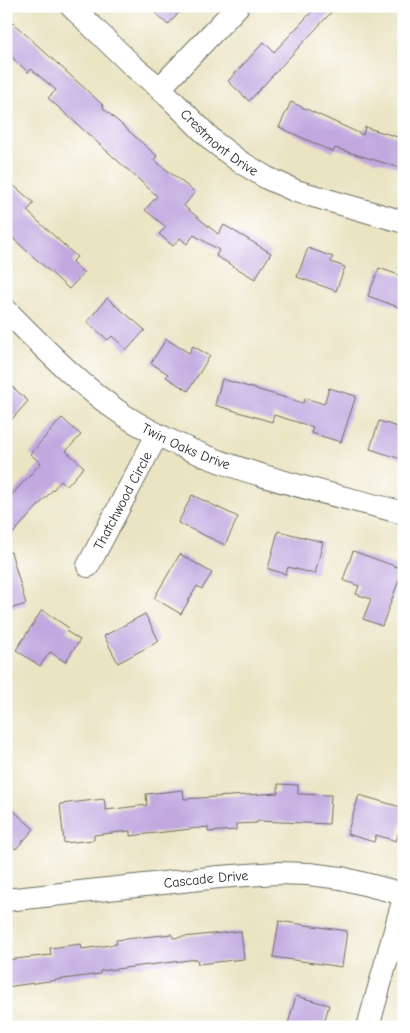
<svg xmlns="http://www.w3.org/2000/svg" width="410" height="1033" font-family="'Comic Neue',sans-serif">
<rect width="100%" height="100%" fill="#fff"/>
<filter id="ink" filterUnits="userSpaceOnUse"><feTurbulence type="fractalNoise" baseFrequency=".02" numOctaves="2"/><feDisplacementMap in="SourceGraphic" scale="10" xChannelSelector="R" yChannelSelector="G"/><feConvolveMatrix kernelMatrix="1 2 1 2 8 2 1 2 1" color-interpolation-filters="sRGB"/></filter>
<filter id="wash" filterUnits="userSpaceOnUse"><feTurbulence type="fractalNoise" baseFrequency=".0096" numOctaves="4" result="noise"/><feDisplacementMap in="SourceGraphic" scale="20" xChannelSelector="R" yChannelSelector="G"/><feGaussianBlur stdDeviation="1.12" result="paint"/><feColorMatrix in="noise" values="0 0 0 0 0 0 0 0 0 0 0 0 0 0 0 0 0 1.4 0 .05"/><feComposite in="paint" operator="in"/></filter>
<g filter="url(#wash)">
<rect width="100%" height="100%" fill="#eae4c3"/>
<g id="blocks">
<g fill="#c1a9e0">
<polygon points="148,6 185,6 168,25"/>
<polygon points="317,6 337,6 249,101 228,81 264,42 274,52"/>
<polygon points="13,23 104,106 103,108 157,156 154,160 195,192 184,206 218,234 224,225 271,253 255,279 216,256 219,250 194,235 187,244 180,238 173,246 159,234 166,227 145,210 157,196 48,98 56,90 31,69 28,72 6,52 6,30"/>
<polygon points="291,102 363,135 365,127 404,139 404,169 335,148 333,152 279,127"/>
<polygon points="6,179 34,203 27,211 77,257 72,262 84,273 69,289 6,232"/>
<polygon points="308,248 333,257 331,262 345,267 336,291 297,277"/>
<polygon points="379,268 404,277 404,309 368,296"/>
<polygon points="107,298 145,330 127,350 112,336 108,340 87,322"/>
<polygon points="166,339 189,353 193,346 210,356 188,391 166,377 168,374 151,363"/>
<polygon points="222,379 303,403 305,398 324,404 329,388 356,396 341,442 311,433 313,427 274,415 272,422 215,405"/>
<polygon points="6,381 28,401 6,426"/>
<polygon points="62,418 81,435 66,451 84,467 67,486 61,481 6,541 6,501 41,463 30,454"/>
<polygon points="379,421 404,429 404,460 370,449"/>
<polygon points="192,495 238,517 225,545 178,523"/>
<polygon points="278,531 323,542 315,574 288,567 286,574 268,569"/>
<polygon points="353,551 403,569 382,626 363,619 371,599 356,594 359,586 343,580"/>
<polygon points="11,552 26,604 6,610 6,553"/>
<polygon points="180,554 212,573 202,589 197,586 181,614 154,598"/>
<polygon points="42,610 69,628 66,631 80,640 65,662 50,652 40,666 16,650"/>
<polygon points="145,614 159,641 118,663 104,636"/>
<polygon points="278,784 298,785 298,794 331,795 329,824 257,821 257,823 236,824 236,830 208,832 208,827 130,836 130,831 94,835 94,840 64,843 60,804 104,799 106,810 147,805 146,794 183,790 184,799 278,793"/>
<polygon points="359,795 404,808 404,816 396,841 376,835 374,842 347,834"/>
<polygon points="6,804 34,829 16,849 6,841"/>
<polygon points="279,921 347,931 342,967 273,957"/>
<polygon points="241,931 244,959 198,964 197,959 100,971 100,974 6,987 6,960 51,955 50,948 81,944 82,949 117,944 116,940 172,934 173,938"/>
<polygon points="296,996 329,1005 323,1027 287,1027"/>
</g>
</g>
</g>
<g filter="url(#ink)">
<use href="#blocks" fill-opacity="0" stroke="#6e6c60" stroke-width="1"/>
<g fill="none" stroke-linecap="round" stroke-linejoin="round">
<defs>
<g id="minor">
<path id="s1" d="M71,6L134,67L160,88L214,142L239,161L267,178L296,191L404,222"/>
<polyline points="160,88 238,6"/>
<path id="s2" d="M6,310C43,347 81,387 125,416C209,469 309,488 404,513"/>
<path id="s3" d="M88,566L157,435"/>
<path id="s4" d="M6,900L219,877L277,873L309,874L341,878L404,894"/>
<polyline points="368,1027 404,898"/>
</g>
</defs>
<use href="#minor" stroke="#6e6c60" stroke-width="24"/>
<use href="#minor" stroke="#fff" stroke-width="22"/>
</g>
</g>
<g text-anchor="middle" dominant-baseline="central" stroke-width="4" stroke-linejoin="round" paint-order="stroke">
<g font-size="14" fill="#2b2b2b" stroke="#fff">
<text stroke="none"><textPath href="#s1" startOffset="202">Crestmont Drive</textPath></text>
<text stroke="none"><textPath href="#s2" startOffset="228">Twin Oaks Drive</textPath></text>
<text stroke="none"><textPath href="#s3" startOffset="74">Thatchwood Circle</textPath></text>
<text stroke="none"><textPath href="#s4" startOffset="201">Cascade Drive</textPath></text>
</g>
</g>
<rect width="410" height="1033" fill="none" stroke="#fff" stroke-width="25"/>
</svg>
